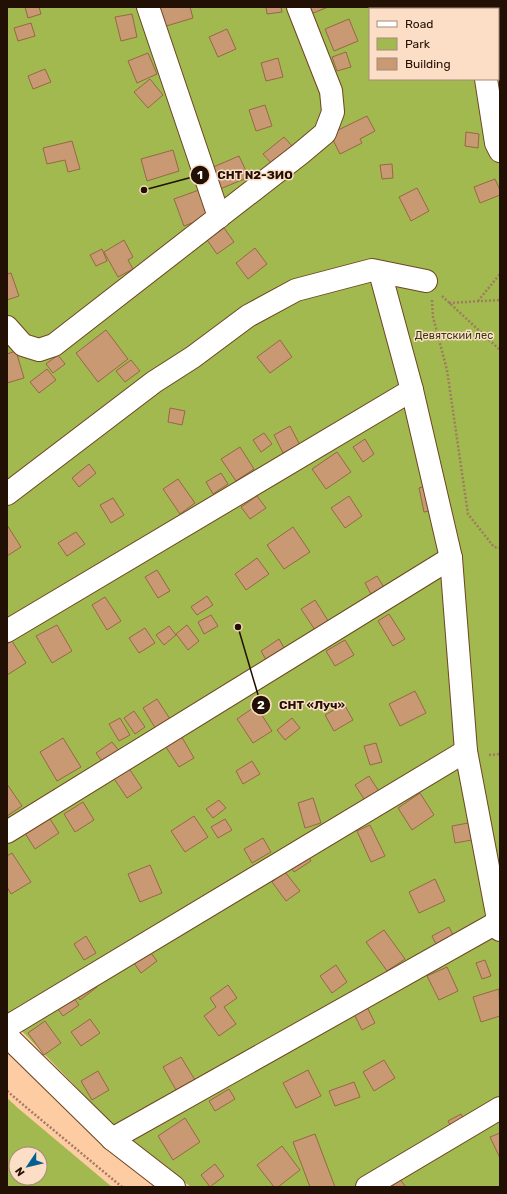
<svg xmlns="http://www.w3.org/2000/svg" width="507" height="1194" font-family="Rubik,sans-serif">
<rect width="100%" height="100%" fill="#fdcca3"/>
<g fill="#a1b94f" fill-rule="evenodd">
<path d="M7,7H500V1187H191L126,1138L12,1021L7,1018ZM370,9H498V79H370Z"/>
<path d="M7,1098L19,1109L112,1187H7ZM16,1154H40V1178H16Z"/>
</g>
<g fill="#c89972" stroke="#956943">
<polygon points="25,7 39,7 41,14 28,18"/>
<polygon points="157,7 190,7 193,18 163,27"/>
<polygon points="266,7 281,7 282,12 267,14"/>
<polygon points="308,7 328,7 311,14"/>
<polygon points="132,14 137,37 121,41 115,17"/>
<polygon points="349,19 358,41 334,51 325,29"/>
<polygon points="31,23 35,36 18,41 14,28"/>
<polygon points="227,29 236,49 218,57 209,37"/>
<polygon points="346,52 351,67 337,71 332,57"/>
<polygon points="148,53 157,74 137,83 128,61"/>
<polygon points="278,58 283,77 266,81 261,63"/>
<polygon points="45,69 51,82 33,89 28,76"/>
<polygon points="150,79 163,95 148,108 134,92"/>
<polygon points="265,105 272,126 256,131 249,110"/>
<polygon points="367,116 375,131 360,139 362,143 340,154 330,134"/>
<polygon points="466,132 479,134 478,148 465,146"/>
<polygon points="284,137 293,147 272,164 263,154"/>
<polygon points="72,141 80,169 68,172 65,160 47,164 43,148"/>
<polygon points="173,150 179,171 147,181 141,159"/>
<polygon points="239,156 249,177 220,189 211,168"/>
<polygon points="392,164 393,178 382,179 380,165"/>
<polygon points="495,179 500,190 500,195 480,203 474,187"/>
<polygon points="417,188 429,211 411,221 399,197"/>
<polygon points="199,190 210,216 184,226 174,199"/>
<polygon points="224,228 234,242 217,254 207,240"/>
<polygon points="124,240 133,257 128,260 133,269 118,277 104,252"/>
<polygon points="255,248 267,264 248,279 236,263"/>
<polygon points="102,249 107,261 96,266 90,255"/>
<polygon points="11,273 19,296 7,300 7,274"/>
<polygon points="106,330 128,359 98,382 76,353"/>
<polygon points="280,340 292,357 270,373 257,357"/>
<polygon points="16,351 24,378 7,383 7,354"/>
<polygon points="58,355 65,364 53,373 46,364"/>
<polygon points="131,360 140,371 125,382 116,371"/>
<polygon points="47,369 56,380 39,393 30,382"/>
<polygon points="170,408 185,411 182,425 168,422"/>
<polygon points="290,426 300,445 283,453 274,435"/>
<polygon points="264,433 272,444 261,452 253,440"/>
<polygon points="365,439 374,454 363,462 353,447"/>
<polygon points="240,447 254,469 236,481 221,459"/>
<polygon points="337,452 351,472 326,489 312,469"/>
<polygon points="89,464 96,473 79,487 72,478"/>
<polygon points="221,473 228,484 213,494 206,482"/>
<polygon points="178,479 195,503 180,514 163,489"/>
<polygon points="432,484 438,509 424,512 419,488"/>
<polygon points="257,496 266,508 250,519 241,507"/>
<polygon points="349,496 362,516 345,528 331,508"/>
<polygon points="113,498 124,515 111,523 100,505"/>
<polygon points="7,525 21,547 7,556"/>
<polygon points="293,527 310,552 284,569 267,545"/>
<polygon points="76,532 85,544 67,556 58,543"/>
<polygon points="257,558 269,574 246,590 235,574"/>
<polygon points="157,570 170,591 158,598 145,577"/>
<polygon points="377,576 385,589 372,596 365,583"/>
<polygon points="207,596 213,605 197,615 191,607"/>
<polygon points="105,597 121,621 107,630 92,605"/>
<polygon points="315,600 332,627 319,636 301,609"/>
<polygon points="389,614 405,639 393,646 378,621"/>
<polygon points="211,615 218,626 204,634 198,622"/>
<polygon points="57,625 72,651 52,663 36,636"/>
<polygon points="187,625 199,641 188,650 176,634"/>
<polygon points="169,626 176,635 164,645 156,635"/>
<polygon points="145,628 155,643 139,653 129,638"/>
<polygon points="279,639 287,653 269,665 261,651"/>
<polygon points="345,640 354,655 335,666 326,651"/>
<polygon points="12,641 26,663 7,675 7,644"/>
<polygon points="415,691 426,713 400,726 389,704"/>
<polygon points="157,699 172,722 157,731 143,708"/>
<polygon points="344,704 353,720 334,731 325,715"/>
<polygon points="256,706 272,731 253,743 237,719"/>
<polygon points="134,711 145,727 135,734 124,718"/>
<polygon points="120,718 130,735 119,741 109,724"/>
<polygon points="292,718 300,728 285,740 277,730"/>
<polygon points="180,734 194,758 179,767 164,744"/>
<polygon points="63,738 81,767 57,781 40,752"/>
<polygon points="112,742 120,752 104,764 96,753"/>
<polygon points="376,743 382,762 370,765 364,746"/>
<polygon points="252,761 260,774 243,784 236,771"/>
<polygon points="128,767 142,788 127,798 113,777"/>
<polygon points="369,776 380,793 366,802 355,785"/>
<polygon points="7,784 22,806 7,816"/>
<polygon points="420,793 434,815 412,830 398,808"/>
<polygon points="313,798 321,823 305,828 298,803"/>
<polygon points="219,800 226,808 213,818 206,809"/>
<polygon points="83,802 94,820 75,832 64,814"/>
<polygon points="47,814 59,833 35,849 23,830"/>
<polygon points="194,816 208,837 185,852 171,831"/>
<polygon points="225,819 232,830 218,838 211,827"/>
<polygon points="468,823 472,840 455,843 452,826"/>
<polygon points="370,825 385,856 371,862 357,831"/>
<polygon points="263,838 271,852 252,863 244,849"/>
<polygon points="306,852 311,861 294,872 288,863"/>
<polygon points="12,853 31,882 11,894 7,887 7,856"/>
<polygon points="150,865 162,893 140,902 128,874"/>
<polygon points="285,872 300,891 286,901 272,882"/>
<polygon points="435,879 445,901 419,913 409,892"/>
<polygon points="449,927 455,939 438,948 432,936"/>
<polygon points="384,930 405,959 387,971 366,942"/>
<polygon points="86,936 96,953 84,960 74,944"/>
<polygon points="145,945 157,961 141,973 129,956"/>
<polygon points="485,960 491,976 482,979 476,963"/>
<polygon points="336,965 347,982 332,993 320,976"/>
<polygon points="447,967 458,991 439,1000 427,976"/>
<polygon points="91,978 97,987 80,1000 73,991"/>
<polygon points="228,985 237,998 224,1007 236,1024 219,1036 204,1016 216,1007 210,998"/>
<polygon points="499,989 500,1016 481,1022 473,997"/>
<polygon points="71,994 79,1005 63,1016 55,1005"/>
<polygon points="367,1007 375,1023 362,1030 354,1014"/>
<polygon points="90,1019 100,1033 81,1046 71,1032"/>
<polygon points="45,1021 61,1043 44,1055 28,1033"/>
<polygon points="181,1057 195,1080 176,1090 163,1067"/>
<polygon points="384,1060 395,1078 374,1091 363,1072"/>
<polygon points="308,1070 321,1096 296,1108 283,1083"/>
<polygon points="98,1071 109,1090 92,1100 81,1081"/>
<polygon points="354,1082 360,1097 335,1106 329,1091"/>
<polygon points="229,1089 235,1099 215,1111 209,1101"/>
<polygon points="461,1114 468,1127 455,1134 448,1121"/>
<polygon points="185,1118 200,1142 173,1160 158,1136"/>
<polygon points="500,1133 500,1158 490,1137"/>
<polygon points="315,1134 335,1187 310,1187 293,1142"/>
<polygon points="282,1146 300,1170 278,1187 274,1187 257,1165"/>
<polygon points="215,1164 224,1176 210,1187 201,1175"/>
<polygon points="398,1177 406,1187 384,1187"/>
</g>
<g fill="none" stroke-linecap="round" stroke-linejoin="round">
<defs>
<g id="minor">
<polyline points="148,7 219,217"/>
<polyline points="475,7 476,9"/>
<polyline points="486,79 496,143 500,151"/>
<polyline points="380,272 412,390 451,558 466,751 500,930"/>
<polyline points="7,327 23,345 39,350 54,345 300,154 325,133 333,112 331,91 298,7"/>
<polyline points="7,494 154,382 193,357 248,316 296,290 372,270 426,281"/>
<polyline points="7,631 412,390"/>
<polyline points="7,832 451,558"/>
<polyline points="7,1027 466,751"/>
<polyline points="7,1036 112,1139 174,1187"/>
<polyline points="112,1139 498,922"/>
<polyline points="367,1187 500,1108"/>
</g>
</defs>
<use href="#minor" stroke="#6f4620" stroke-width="24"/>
<g stroke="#9f7c5f" stroke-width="2.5" stroke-dasharray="2 2" stroke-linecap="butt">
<polyline points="442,296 500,350"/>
<polyline points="432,300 433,317 447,370 468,514 494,547 500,548"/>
<polyline points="478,301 500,274"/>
<polyline points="449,303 500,300"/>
<polyline points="489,755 500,754"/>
<polyline points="7,1091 27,1108 122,1187"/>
</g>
<use href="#minor" stroke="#fff" stroke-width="22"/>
</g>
<g text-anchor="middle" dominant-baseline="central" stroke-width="3" stroke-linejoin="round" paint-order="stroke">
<g font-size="11" fill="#323c0d" stroke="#fcddc6">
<text x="454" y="335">Девятский лес</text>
</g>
</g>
<path fill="none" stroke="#211003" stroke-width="1.5" d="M144 190L200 175M238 627L261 705"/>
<g fill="#211003" stroke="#fcddc6" stroke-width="1.5">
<circle cx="144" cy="190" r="4"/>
<circle cx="238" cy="627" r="4"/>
<circle cx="200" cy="175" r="10"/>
<circle cx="261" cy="705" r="10"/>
</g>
<g font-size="12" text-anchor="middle" font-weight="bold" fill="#fff">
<text x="200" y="179">1</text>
<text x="261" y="709">2</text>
</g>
<g font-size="12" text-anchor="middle" font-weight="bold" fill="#211003" stroke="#fcddc6" stroke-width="3" stroke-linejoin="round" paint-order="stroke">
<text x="255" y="179">СНТ N2-ЗИО</text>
<text x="312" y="709">СНТ «Луч»</text>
</g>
<rect width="507" height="1194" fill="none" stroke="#211003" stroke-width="16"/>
<rect x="369" y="8" width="130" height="72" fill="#fcddc6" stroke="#a48b78"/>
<rect x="377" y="21" width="20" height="6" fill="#ffffff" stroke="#a48b78"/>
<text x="405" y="28" font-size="12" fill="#211003">Road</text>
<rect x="377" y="38" width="20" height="12" fill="#a1b94f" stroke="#a48b78"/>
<text x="405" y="48" font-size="12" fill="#211003">Park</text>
<rect x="377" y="58" width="20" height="12" fill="#c89972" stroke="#a48b78"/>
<text x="405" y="68" font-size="12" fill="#211003">Building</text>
<g transform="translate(28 1166) rotate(235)"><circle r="19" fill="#fcddc6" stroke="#a48b78"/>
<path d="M0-3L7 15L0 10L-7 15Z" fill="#026191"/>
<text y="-6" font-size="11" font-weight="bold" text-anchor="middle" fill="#211003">N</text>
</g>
</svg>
